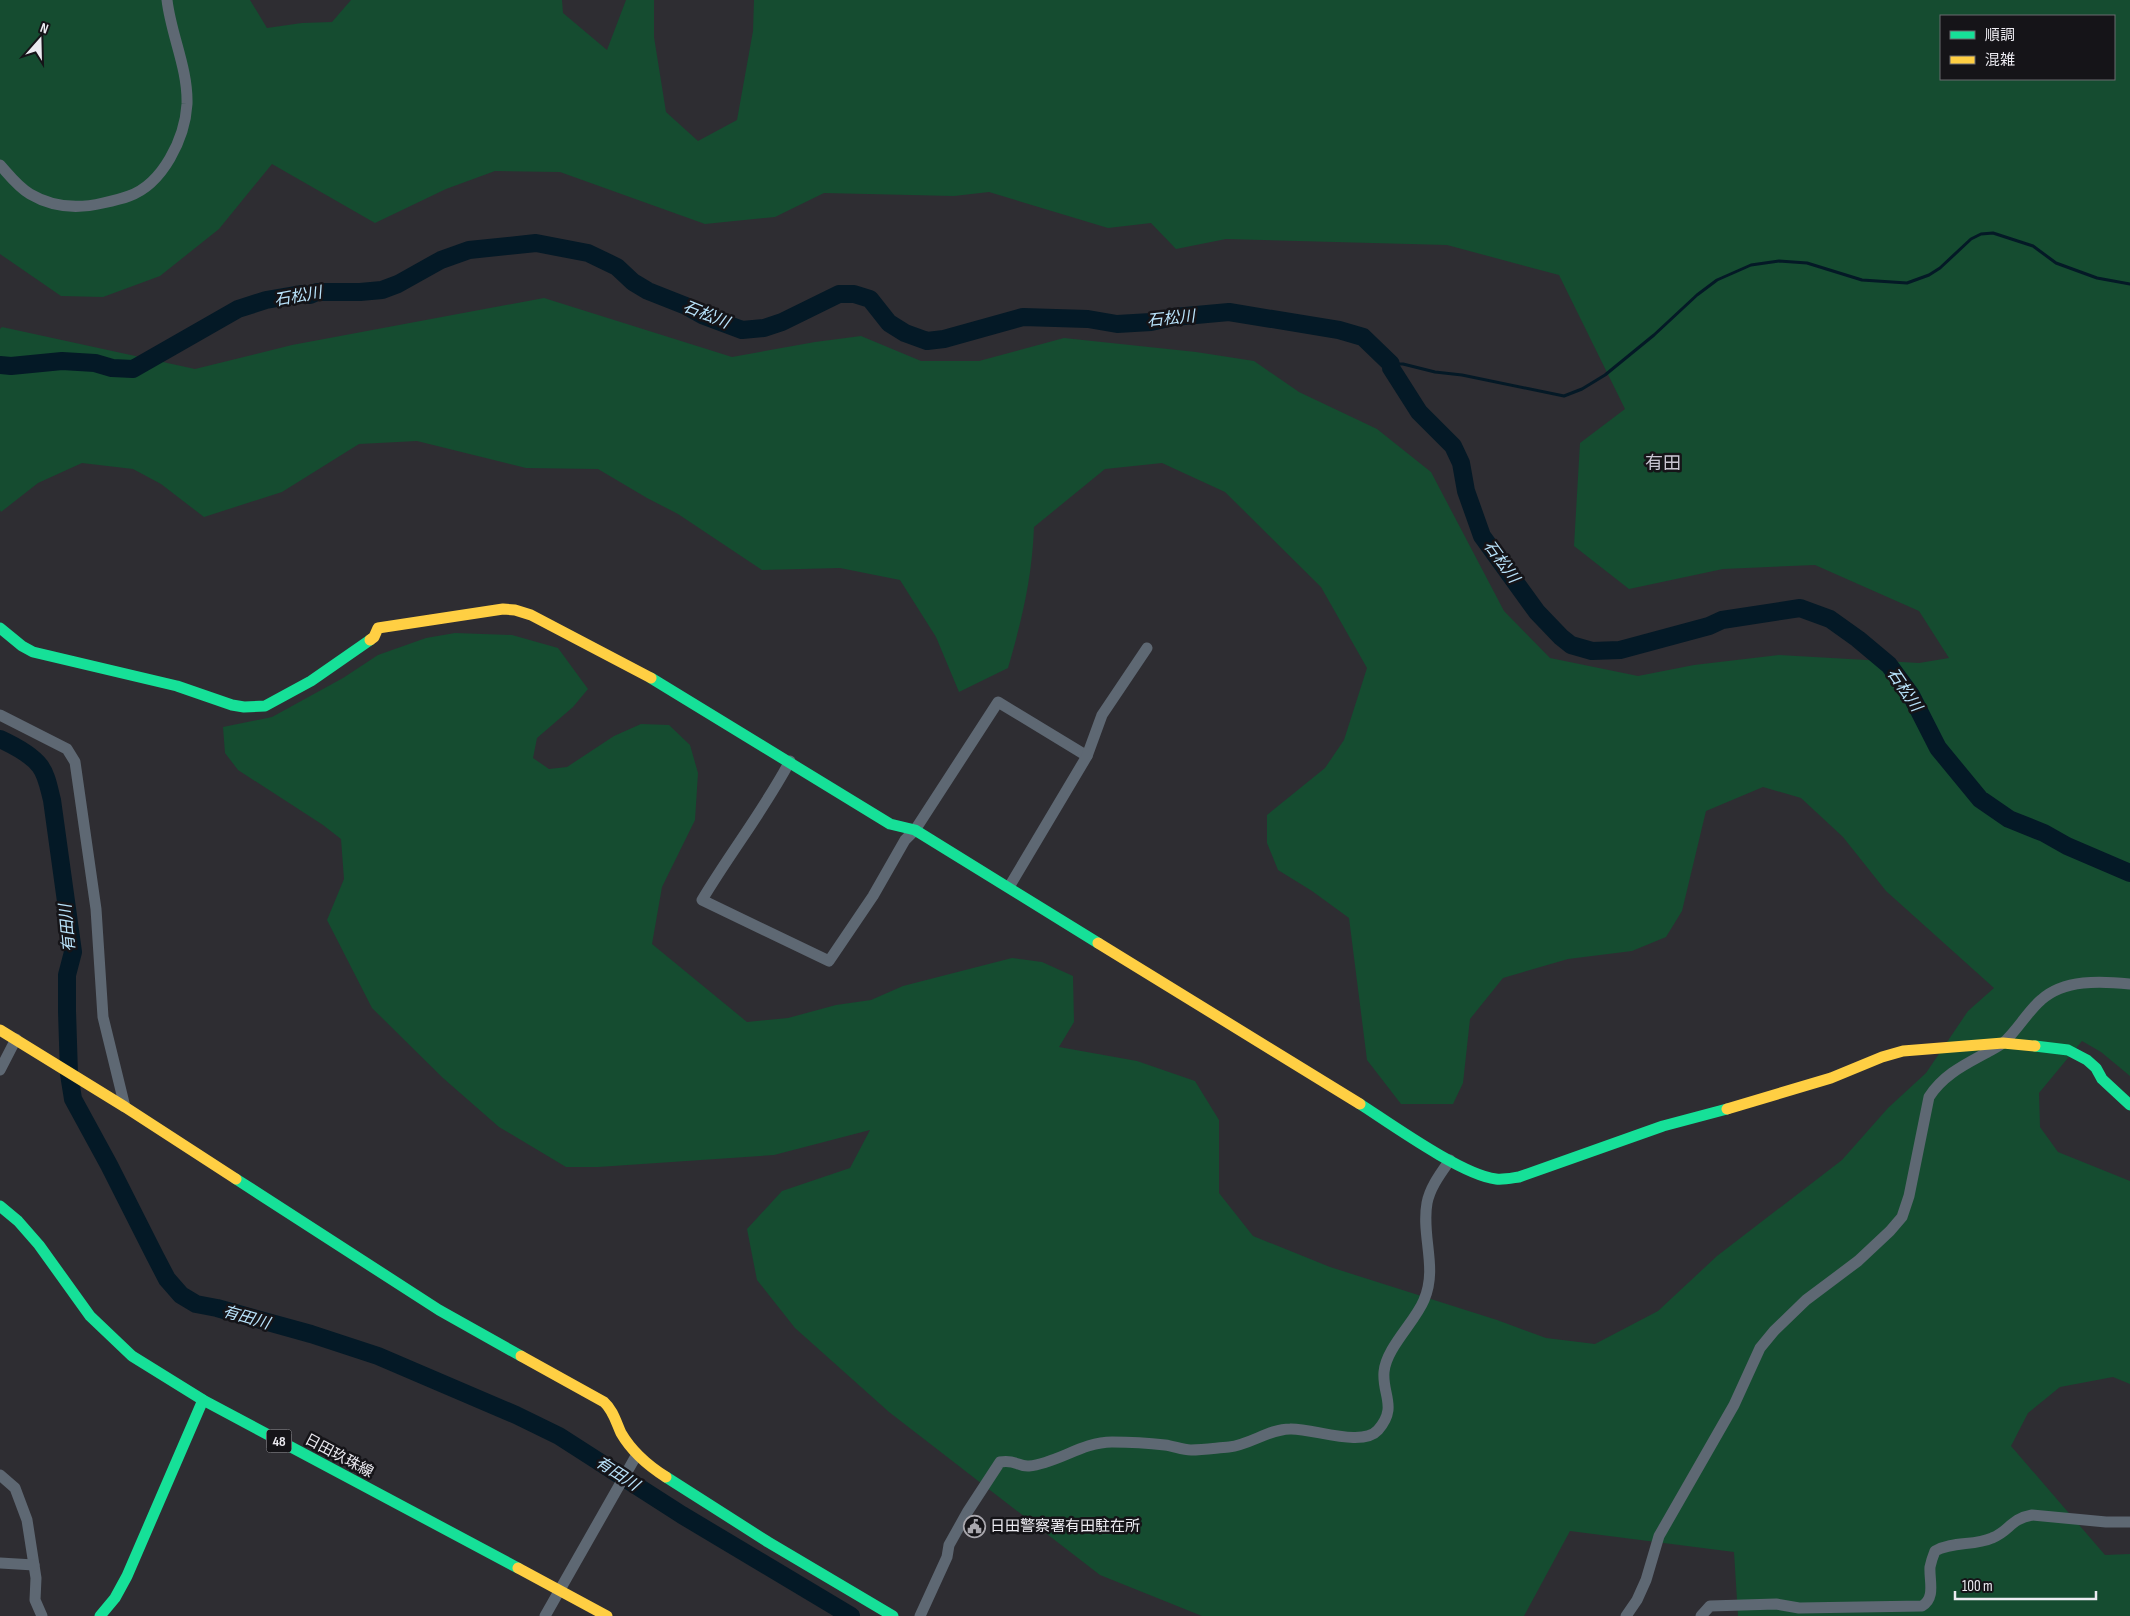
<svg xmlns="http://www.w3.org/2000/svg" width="2130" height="1616" font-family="'Sofia Sans Condensed','Noto Sans JP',sans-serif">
<rect width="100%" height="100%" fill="#2e2d32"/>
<path fill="#154c30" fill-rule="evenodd" d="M0,0H250L267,28L302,23L332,22L351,0H562L563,13L607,50L626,0H654V37L666,112L698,141L737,120L753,31L754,0H2130V1076L2101,1052L2082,1041L2039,1093L2040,1127L2058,1152L2130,1181V1384L2113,1377L2060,1387L2028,1413L2011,1446L2105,1555L2130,1554V1616H1738L1734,1552L1570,1531L1524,1616H1202L1100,1575L889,1412L795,1328L757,1280L747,1229L782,1191L850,1168L870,1130L774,1155L598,1167H566L499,1127L443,1078L372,1008L327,920L344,879L341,839L323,825L238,770L225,753L223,727L272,717L343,678L378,655L426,638L455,633L512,635L558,648L588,689L573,707L537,738L533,758L549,769L567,767L614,736L641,724L669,725L690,745L698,773L695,820L662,887L652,944L747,1022L788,1018L836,1005L871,1000L903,986L1012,958L1042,962L1073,976L1074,1022L1059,1047L1137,1061L1195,1081L1219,1120V1193L1253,1236L1330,1267L1497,1320L1546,1338L1595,1344L1658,1311L1717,1256L1842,1160L1888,1108L1926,1073L1968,1011L1994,988L1886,891L1843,837L1801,798L1763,787L1706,811L1682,911L1666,937L1632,951L1568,959L1503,978L1470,1019L1463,1083L1453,1104H1401L1367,1060L1349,918L1312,891L1278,870L1267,843V815L1325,768L1344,740L1367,668L1321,587L1225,492L1162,463L1105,469L1034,527C1032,579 1022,619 1008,668L959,692L936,637L900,580L840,568L762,570L678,514L647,498L598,469L526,468L417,441L359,444L282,492L204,517L161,484L133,469L82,463L38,483L1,512L0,510V329L2,327L195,369L292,345L544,298L732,357L815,342L861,336L921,361H979L1064,338L1196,352L1254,361L1299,392L1377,429L1431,472L1504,611L1550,658L1638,676L1694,665L1779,655L1919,663L1949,658L1919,611L1815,565L1723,569L1629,589L1574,546L1580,443L1625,409L1559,275L1447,245L1226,239L1176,249L1151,223L1108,228L989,192L954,196L824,193L775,217L705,224L560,172L495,171L446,189L375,223L272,164L219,229L160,276L103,297L61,296L0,254ZM1941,16H2114V79H1941Z"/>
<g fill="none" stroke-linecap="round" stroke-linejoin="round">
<polyline stroke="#041926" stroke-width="3" points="1391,364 1403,364 1435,372 1462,375 1564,396 1582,389 1605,375 1654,335 1697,295 1717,280 1751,265 1779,261 1807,263 1862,280 1907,283 1929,275 1940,268 1971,239 1981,234 1993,233 2033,246 2056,263 2097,278 2130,284"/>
<g stroke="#041926" stroke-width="18">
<polyline points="0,365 11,366 62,361 95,363 112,368 133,369 238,309 266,300 301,294 310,295 317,292 360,292 382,290 398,284 441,260 469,250 536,243 588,253 617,267 633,282 648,291 686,306 702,315 742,330 764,328 782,322 839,294 854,294 870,299 889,323 905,333 927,341 944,339 1023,317 1088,319 1117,324 1151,322 1174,317 1229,312 1339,330 1363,337 1391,364 1391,368 1419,412 1453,446 1461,463 1466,491 1482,536 1537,612 1561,637 1571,645 1592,651 1620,650 1709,626 1722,620 1800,608 1830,619 1858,639 1889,665 1911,695 1938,748 1980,799 2009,819 2044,833 2067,846 2130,873"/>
<path d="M0,739C13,745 31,754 40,766C47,775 49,789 52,800L73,952L67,975V1011L69,1074L73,1099L109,1165L155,1256L167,1279L181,1295L196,1304L217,1308L311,1334L378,1356L516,1415L559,1436L682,1515L851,1616"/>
</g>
<g stroke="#5e6873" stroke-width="11">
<path d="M0,165C9,175 18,187 30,194C52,207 78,209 103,203C112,201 121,199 129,196C163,184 185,138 187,104C188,68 171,35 167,0"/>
<polyline points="0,715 67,749 75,762 96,909 103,1017 125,1107"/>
<path d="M790,761C764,810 730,853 702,900L829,961L873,896L905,840L915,830L998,702L1087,756"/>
<polyline points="1009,887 1087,756 1102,715 1147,648"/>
<polyline points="0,1070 16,1039"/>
<polyline points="0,1475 15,1488 27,1520 36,1578 35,1600 42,1616"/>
<polyline points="0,1563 34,1565"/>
<polyline points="545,1616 636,1456"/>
<path d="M920,1616L947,1557L949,1545L968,1511L1000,1462C1016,1459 1018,1467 1029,1466C1058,1463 1082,1442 1112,1442C1129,1442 1148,1443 1165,1445C1174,1446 1182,1450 1191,1450C1204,1450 1216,1448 1229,1447C1250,1445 1269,1429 1290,1429C1313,1428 1362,1448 1378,1430C1398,1407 1382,1395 1384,1372C1386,1348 1415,1322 1424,1300C1438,1268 1421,1236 1427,1203C1430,1187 1441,1173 1450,1160"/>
<path d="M1626,1616L1637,1600L1646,1580L1659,1536L1734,1405L1760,1348L1774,1331L1806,1300L1858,1261L1890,1231L1902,1217L1909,1196L1929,1097C1943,1075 1964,1065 1986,1053C1991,1050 1998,1047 2003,1043C2017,1031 2027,1012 2041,1000C2064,979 2101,981 2130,984"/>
<path d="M1701,1616L1710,1606L1776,1604L1799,1608L1922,1606C1936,1598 1929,1580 1930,1567C1931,1562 1933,1556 1935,1551C1953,1541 1974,1546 1992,1538C2010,1531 2010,1519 2032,1515L2106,1522H2130"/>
</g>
<g stroke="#16e098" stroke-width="11">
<polyline points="0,628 22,646 33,652 177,686 232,705 244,707 265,706 311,681 370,640"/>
<polyline points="651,678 890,824 915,830 1098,943"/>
<polyline points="2035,1046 2068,1050 2087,1060 2096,1068 2102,1079 2130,1105"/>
<path d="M1360,1104C1391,1124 1462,1175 1496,1179C1503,1180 1512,1178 1519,1177L1663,1126L1727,1109"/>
<polyline points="236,1179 439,1310 521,1356"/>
<polyline points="0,1206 18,1221 39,1245 90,1316 132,1356 203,1400 518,1568"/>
<polyline points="666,1477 768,1542 893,1616"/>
<polyline points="100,1616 115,1598 127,1576 203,1400"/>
</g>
<g stroke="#ffcf43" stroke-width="11">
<polyline points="370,640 374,637 378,628 503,609 515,610 531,615 651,678"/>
<polyline points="1098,943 1360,1104"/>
<polyline points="0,1030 125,1107 236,1179"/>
<polyline points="1727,1109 1831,1078 1882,1057 1903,1051 2003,1043 2035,1046"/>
<path d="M521,1356L604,1402C613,1410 616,1422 621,1433C632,1452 647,1465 666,1477"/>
<polyline points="518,1568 607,1616"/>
</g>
</g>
<defs>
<symbol id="civic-ring" viewBox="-11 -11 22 22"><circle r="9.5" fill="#151418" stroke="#aaa8ae" stroke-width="1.5"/><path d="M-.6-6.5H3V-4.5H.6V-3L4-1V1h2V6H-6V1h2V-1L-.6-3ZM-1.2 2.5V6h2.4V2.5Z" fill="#aaa8ae"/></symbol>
</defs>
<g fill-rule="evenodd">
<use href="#civic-ring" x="962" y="1514" width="25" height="25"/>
</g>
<g text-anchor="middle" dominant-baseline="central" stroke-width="5" stroke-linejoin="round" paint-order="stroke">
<rect fill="#151418" stroke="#acaab0" stroke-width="1" x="266.5" y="1429.5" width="25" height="23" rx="4"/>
<g font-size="14" font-weight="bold" fill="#ecebf1">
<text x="279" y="1441">48</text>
</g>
<g font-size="15" fill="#ecebf1" stroke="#151418">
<text transform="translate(339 1456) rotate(28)">日田玖珠線</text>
</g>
<g font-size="15" fill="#ecebf1" stroke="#151418" text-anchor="start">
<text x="990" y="1526">日田警察署有田駐在所</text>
</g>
<g font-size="16" font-style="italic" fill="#b9e3fb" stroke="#151418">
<text transform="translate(298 297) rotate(-10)">石松川</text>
<text transform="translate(706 315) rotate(22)">石松川</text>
<text transform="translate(1171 319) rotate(-6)">石松川</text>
<text transform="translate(1501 562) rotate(54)">石松川</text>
<text transform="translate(1904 690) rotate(56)">石松川</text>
<text transform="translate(68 928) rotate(-95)">有田川</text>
<text transform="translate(246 1318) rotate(16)">有田川</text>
<text transform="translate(617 1474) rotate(33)">有田川</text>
</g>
<g font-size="18" fill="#c9c6d2" stroke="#151418">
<text x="1663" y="463">有田</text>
</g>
</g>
<rect x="1940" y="15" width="175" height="65" fill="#151418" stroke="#6b6a6f"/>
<rect x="1950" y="31" width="25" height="8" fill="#16e098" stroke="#6b6a6f"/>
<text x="1985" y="40" font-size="15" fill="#ecebf1">順調</text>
<rect x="1950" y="56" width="25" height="8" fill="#ffcf43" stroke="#6b6a6f"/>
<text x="1985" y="65" font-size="15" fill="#ecebf1">混雑</text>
<g transform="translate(40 40) rotate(20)" stroke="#151418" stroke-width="4" paint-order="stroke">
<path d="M0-4L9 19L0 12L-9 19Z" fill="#ecebf1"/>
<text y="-8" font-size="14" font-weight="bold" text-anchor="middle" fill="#ecebf1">N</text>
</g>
<path d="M1955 1591v8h141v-8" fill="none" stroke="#ecebf1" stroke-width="2.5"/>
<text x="1962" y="1591" font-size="15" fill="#ecebf1" stroke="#151418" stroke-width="4" paint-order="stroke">100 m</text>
</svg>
